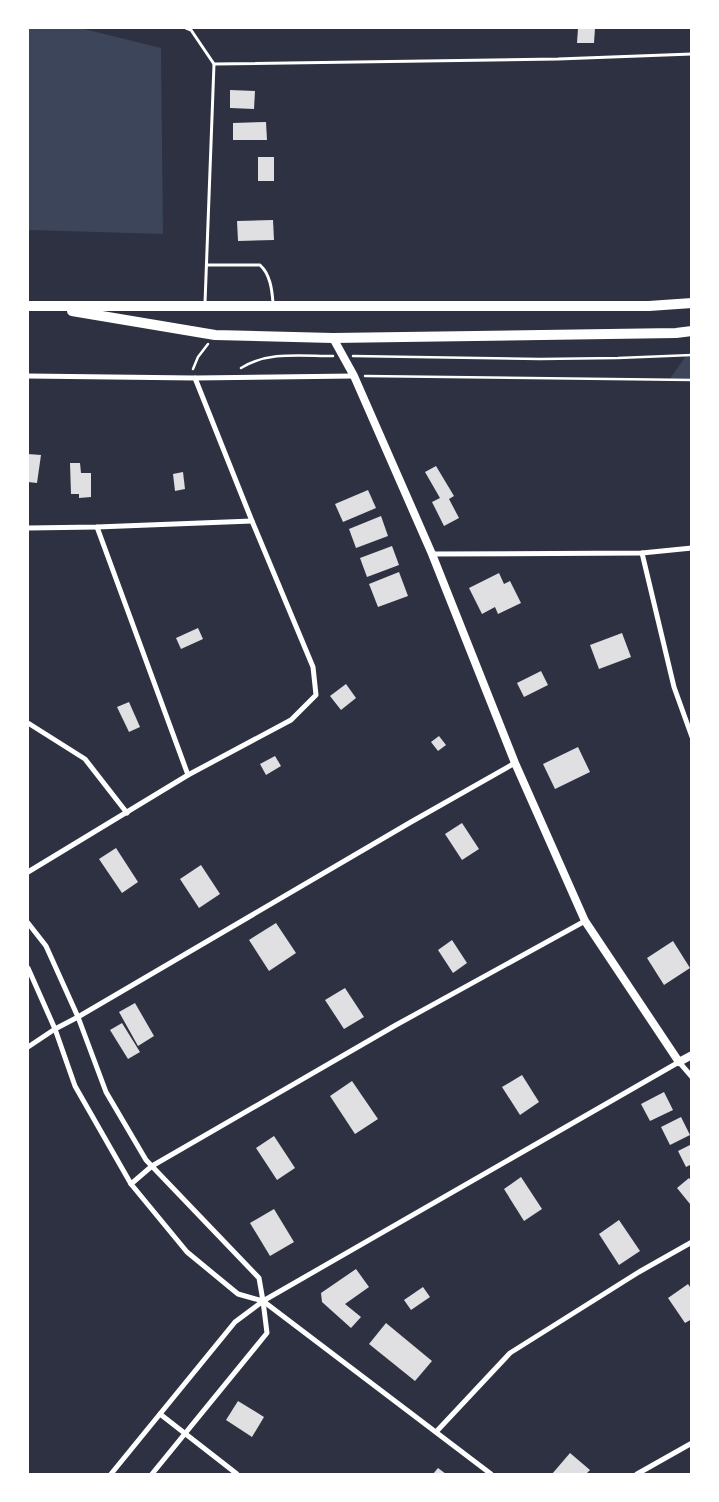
<svg xmlns="http://www.w3.org/2000/svg" width="719" height="1502" font-family="'Varela Round',sans-serif">
<rect width="100%" height="100%" fill="#2d3142"/>
<g fill="#3c4559">
<polygon points="28,28 80,28 161,48 163,234 28,230"/>
<polygon points="691,355 691,380 669,380 686,356"/>
</g>
<g fill="#e0e0e3">
<polygon points="578,28 595,28 594,43 577,43"/>
<polygon points="230,90 255,91 254,109 230,108"/>
<polygon points="266,122 267,140 233,140 233,123"/>
<rect x="258" y="157" width="16" height="24"/>
<polygon points="273,220 274,240 238,241 237,221"/>
<polygon points="28,454 41,455 37,483 28,482"/>
<polygon points="70,463 80,463 81,473 91,473 91,497 79,498 79,494 71,494"/>
<polygon points="436,466 454,496 449,499 459,518 444,526 432,502 440,498 425,472"/>
<polygon points="183,472 185,489 175,491 173,474"/>
<polygon points="368,490 376,508 343,522 335,504"/>
<polygon points="381,516 388,536 356,548 349,529"/>
<polygon points="392,546 399,565 367,577 360,558"/>
<polygon points="399,572 408,596 378,607 369,584"/>
<polygon points="499,573 504,584 510,581 521,603 498,614 495,607 482,614 469,588"/>
<polygon points="198,628 203,639 181,649 176,638"/>
<polygon points="622,633 631,657 599,669 590,645"/>
<polygon points="541,671 548,685 524,697 517,683"/>
<polygon points="346,684 356,698 341,710 330,696"/>
<polygon points="129,702 140,727 129,732 117,707"/>
<polygon points="439,736 446,745 438,751 431,742"/>
<polygon points="578,747 590,772 555,789 543,764"/>
<polygon points="275,756 281,766 266,775 260,764"/>
<polygon points="462,823 479,849 462,860 445,834"/>
<polygon points="116,848 138,882 122,893 99,859"/>
<polygon points="201,865 220,894 199,908 180,879"/>
<polygon points="276,923 296,953 269,971 249,940"/>
<polygon points="452,940 467,963 453,973 438,950"/>
<polygon points="673,941 690,968 664,985 647,958"/>
<polygon points="345,988 364,1017 344,1029 325,1000"/>
<polygon points="135,1003 154,1036 138,1046 119,1012"/>
<polygon points="122,1023 140,1052 128,1059 110,1030"/>
<polygon points="522,1075 539,1102 520,1115 502,1087"/>
<polygon points="352,1081 378,1119 355,1134 330,1096"/>
<polygon points="664,1092 673,1110 650,1121 641,1104"/>
<polygon points="681,1117 690,1135 670,1145 661,1127"/>
<polygon points="274,1136 295,1168 277,1180 256,1148"/>
<polygon points="692,1144 692,1164 686,1167 678,1151"/>
<polygon points="521,1177 542,1209 524,1221 504,1189"/>
<polygon points="689,1178 692,1182 692,1203 690,1204 677,1188"/>
<polygon points="274,1209 294,1242 270,1256 250,1223"/>
<polygon points="619,1220 640,1251 619,1265 599,1234"/>
<polygon points="356,1269 369,1287 345,1304 361,1317 351,1328 322,1302 321,1293"/>
<polygon points="688,1284 692,1290 692,1319 685,1323 668,1298"/>
<polygon points="423,1287 430,1297 411,1310 404,1300"/>
<polygon points="386,1323 432,1361 415,1381 369,1344"/>
<polygon points="238,1401 264,1417 252,1437 226,1420"/>
<polygon points="570,1453 590,1470 586,1474 552,1474"/>
<polygon points="438,1468 446,1474 433,1474"/>
</g>
<g fill="none" stroke-linecap="round" stroke-linejoin="round">
<g stroke="#fff" stroke-width="2.5">
<polyline points="353,356 540,359 618,358 692,355"/>
<path d="M241,368C268,351 301,356 333,356"/>
<polyline points="193,369 198,357 208,344"/>
<polyline points="365,376 692,380"/>
</g>
<g stroke="#fff" stroke-width="3">
<polyline points="186,28 191,30 214,64"/>
<path d="M207,265H260C270,274 272,289 273,303"/>
<polyline points="205,303 214,64 558,59 692,54"/>
</g>
<g stroke="#fff" stroke-width="5">
<polyline points="28,376 195,378 354,376"/>
<polyline points="97,527 188,775"/>
<polyline points="28,528 97,527 252,521"/>
<polyline points="642,553 674,687 692,737"/>
<polyline points="432,554 642,553 692,548"/>
<polyline points="28,723 85,759 127,813"/>
<polyline points="28,872 188,775 291,720 316,695 313,667 252,521 195,378"/>
<polyline points="28,923 46,946 78,1017 106,1092 146,1160 259,1278 263,1301 238,1294 187,1252 131,1184 75,1086 55,1029 28,968"/>
<polyline points="28,1047 55,1029 78,1017 411,822 515,763"/>
<polyline points="131,1184 152,1166 396,1025 585,921"/>
<polyline points="160,1414 237,1474"/>
<polyline points="436,1432 510,1353 639,1272 692,1242"/>
<polyline points="111,1474 235,1322 263,1301 267,1333 152,1474"/>
<polyline points="491,1474 263,1301 679,1062 692,1077"/>
<polyline points="637,1474 692,1443"/>
</g>
<polyline stroke="#fff" stroke-width="8" points="333,338 354,376 432,554 515,763 585,921 679,1062 692,1055"/>
<g stroke="#fff" stroke-width="10">
<polyline points="28,306 649,306 692,303"/>
<polyline points="72,311 215,335 333,338 676,333 692,331"/>
</g>
</g>
<rect width="719" height="1502" fill="none" stroke="#ffffff" stroke-width="58"/>
</svg>
